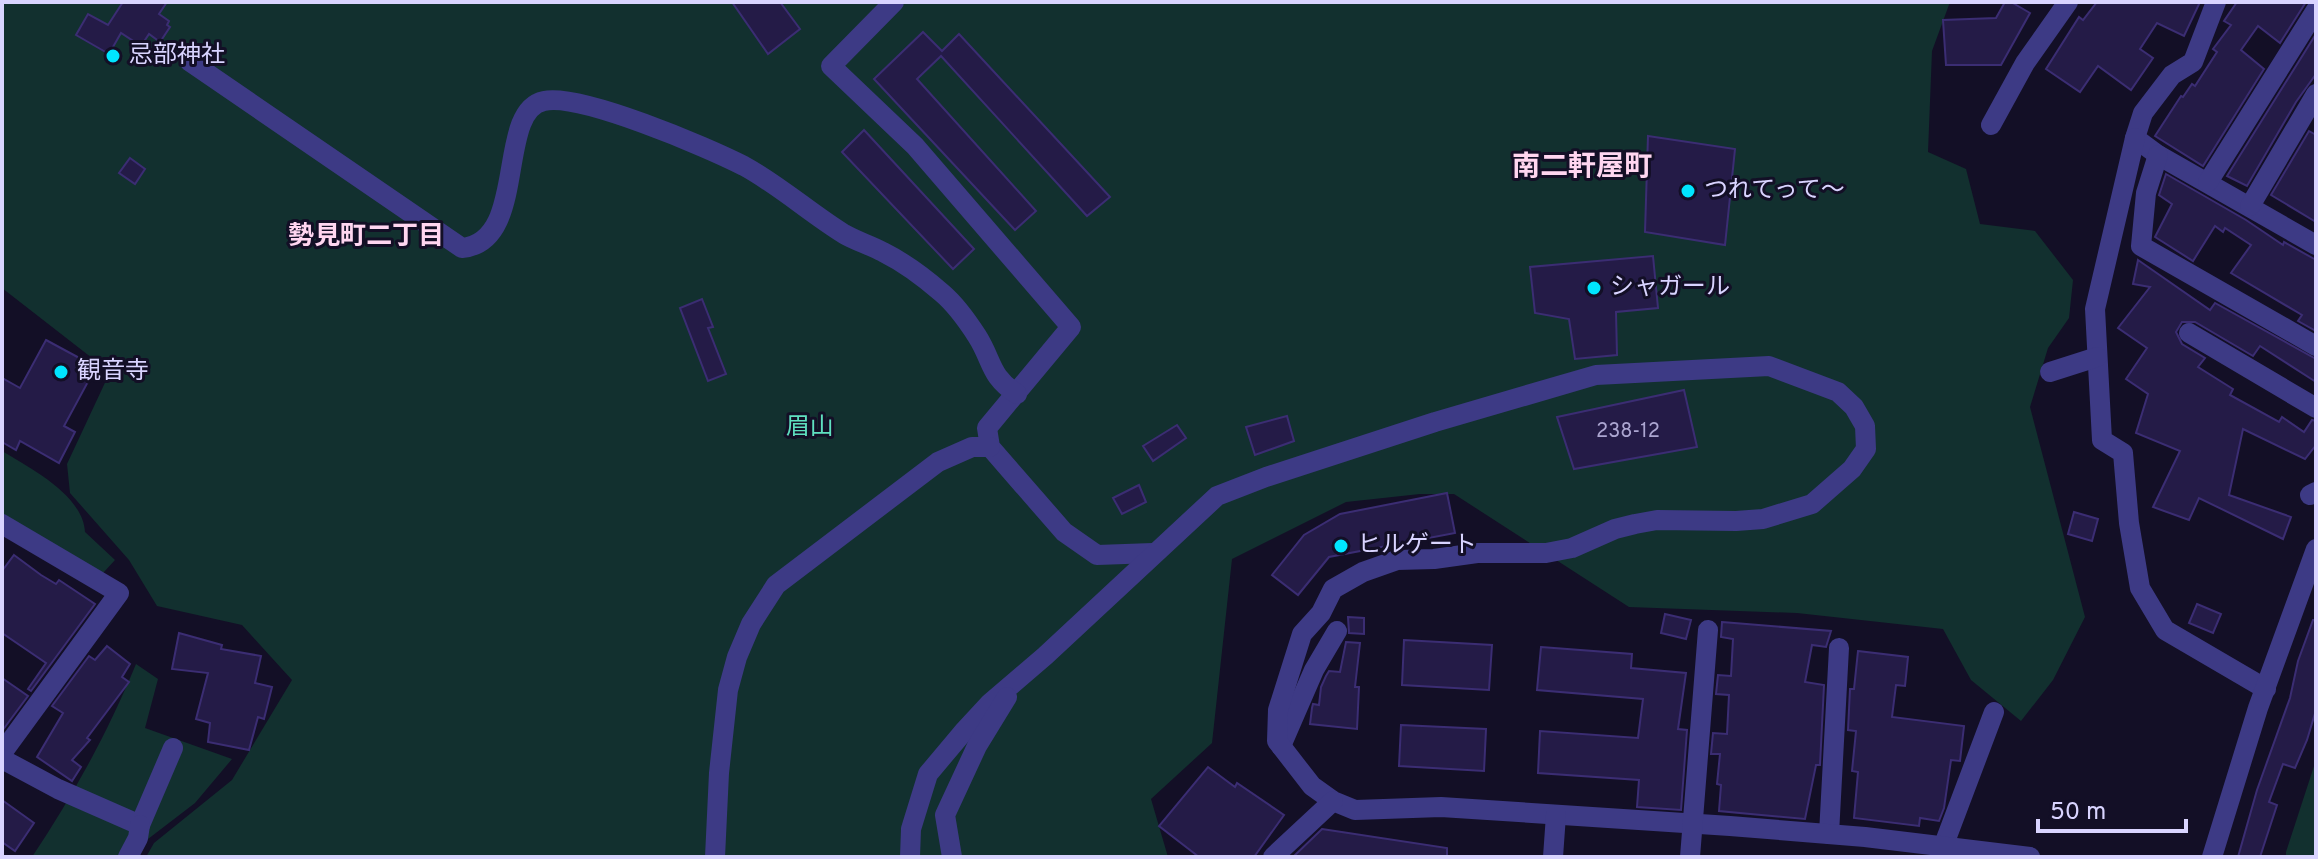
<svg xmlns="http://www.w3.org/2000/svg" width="2318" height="859" font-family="Overpass,'Noto Sans JP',sans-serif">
<rect width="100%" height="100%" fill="#130f26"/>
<g fill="#12302f">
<polygon points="2,2 1950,2 1932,51 1928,152 1966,169 1980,224 2035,231 2073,280 2069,318 2048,348 2030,407 2085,617 2053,680 2021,721 1971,680 1943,629 1797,613 1629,607 1454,494 1420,494 1346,502 1232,559 1212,743 1151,799 1168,857 146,857 154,843 232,780 292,680 242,625 157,606 129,560 70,493 67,464 110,372 2,288"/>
<path d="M2,451C30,468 83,495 85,532L115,560L103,573L2,514Z"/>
<path d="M136,664L158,679L145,728L232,759L195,803L148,839L139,857H32C74,794 107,734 136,664Z"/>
<polygon points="2316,760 2316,857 2286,857 2286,852"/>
</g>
<g fill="#241b47" stroke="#3b2d73" stroke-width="2">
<polygon points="123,2 167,2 159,14 169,21 167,25 170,27 160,42 149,34 141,46 121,33 109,54 76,35 88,14 108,25"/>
<polygon points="732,2 780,2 800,29 768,54"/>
<polygon points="2005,2 2011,2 2030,13 2001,65 1946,65 1943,20 1996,18"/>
<polygon points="2097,2 2200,2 2184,36 2157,23 2140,49 2153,58 2131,90 2098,66 2080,92 2046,69 2079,17 2083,20"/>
<polygon points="2237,2 2306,2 2280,43 2258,26 2241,50 2264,69 2203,166 2155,136 2181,96 2183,97 2192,84 2195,86 2217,52 2213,49 2231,25 2224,21"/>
<polygon points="923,32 942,51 959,34 1110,197 1087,216 941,56 917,79 1036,211 1015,230 874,79"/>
<polygon points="2316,34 2316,74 2296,102 2247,186 2227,176"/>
<polygon points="864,130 974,249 953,269 842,152"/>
<polygon points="2309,131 2316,135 2316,222 2271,195"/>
<polygon points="1648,136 1735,149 1725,245 1645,232"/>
<polygon points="130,158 145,169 135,184 119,173"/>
<polygon points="2166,174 2246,220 2283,245 2284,242 2316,260 2316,331 2298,321 2302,315 2231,273 2251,245 2225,228 2223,232 2215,226 2193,261 2155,237 2172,204 2159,195"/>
<polygon points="1653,256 1658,308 1616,312 1617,355 1575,359 1569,319 1535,313 1530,267"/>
<polygon points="2138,260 2210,310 2215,303 2316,359 2316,382 2260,346 2253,356 2195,322 2182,322 2176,332 2182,344 2205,358 2198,367 2233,389 2230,395 2279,422 2282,417 2304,432 2312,420 2316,421 2316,445 2305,459 2243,429 2229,495 2291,517 2283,539 2199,498 2189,520 2153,507 2180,451 2136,433 2148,394 2126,379 2147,348 2118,328 2150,287 2133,284"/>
<polygon points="702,299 713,327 708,328 726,374 708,381 680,308"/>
<polygon points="46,340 96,367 64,426 75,432 59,463 20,441 16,450 2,442 2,378 20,388"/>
<polygon points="1684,390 1697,447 1574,469 1557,417"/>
<polygon points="1287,416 1294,441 1255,455 1246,427"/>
<polygon points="1177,425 1186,438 1153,461 1143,446"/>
<polygon points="1139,485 1146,502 1122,514 1113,498"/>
<polygon points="1447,493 1455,533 1329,557 1298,595 1272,575 1304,535 1340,514"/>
<polygon points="2074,512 2098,519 2092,541 2068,534"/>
<polygon points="14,555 41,575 56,584 59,580 95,604 31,691 28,689 46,663 2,633 2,571"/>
<polygon points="2197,604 2221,614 2213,633 2189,623"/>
<polygon points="1665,614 1691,620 1686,639 1661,633"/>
<polygon points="1348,617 1364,618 1364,634 1349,633"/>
<polygon points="2313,620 2316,620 2316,710 2307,740 2295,768 2283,764 2269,802 2277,805 2260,857 2238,857 2257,790 2290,698 2298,661"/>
<polygon points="1722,622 1831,631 1826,647 1812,645 1805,682 1824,685 1820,765 1816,765 1805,819 1719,811 1721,785 1717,784 1720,754 1711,754 1713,733 1727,734 1729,695 1716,694 1718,675 1731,676 1733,639 1721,637"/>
<polygon points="179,633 222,645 221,649 261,656 255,683 272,687 264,719 258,717 249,750 208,742 210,723 196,719 208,673 172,669"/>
<polygon points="1404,640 1492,645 1489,690 1402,685"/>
<polygon points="1346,642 1360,643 1355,687 1359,687 1357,729 1310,724 1312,708 1313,704 1319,705 1321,687 1326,676 1329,671 1340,672"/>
<polygon points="107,646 130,664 122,677 129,682 87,738 90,740 72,760 81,767 72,781 37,757 63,713 52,706 89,656 95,660"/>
<polygon points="1541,647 1632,654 1631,668 1686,673 1678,729 1687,730 1681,810 1637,807 1639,780 1538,773 1540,731 1638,738 1643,699 1537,690"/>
<polygon points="1858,651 1908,657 1905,686 1896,685 1892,717 1964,726 1960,761 1951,760 1944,808 1939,821 1920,818 1919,826 1854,818 1858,772 1852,771 1856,731 1848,730 1850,689 1854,689"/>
<polygon points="2,678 28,696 2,731"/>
<polygon points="1401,725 1486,729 1484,771 1399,766"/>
<polygon points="1208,767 1235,787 1237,783 1284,815 1254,857 1199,857 1159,826"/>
<polygon points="2,800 34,823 15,851 2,842"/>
<polygon points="1322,829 1447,848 1447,857 1293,857"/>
</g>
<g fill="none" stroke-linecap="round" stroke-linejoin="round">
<g stroke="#3d3a85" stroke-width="20">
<polyline points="894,2 831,66 915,146 1071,327 987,428 990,447 1064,532 1097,555 1153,553"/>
<polyline points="2216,2 2193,62 2172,75 2143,113 2135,138 2158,155 2316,245"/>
<path d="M189,61L462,248C529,242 495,111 544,101C580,93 707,147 744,166C779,185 810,213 844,234C856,241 870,245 883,252C903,262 926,279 942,293C955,304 968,322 977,336C993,361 989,376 1017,394"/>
<polyline points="1991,125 2025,63 2068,2"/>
<polyline points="2135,138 2095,309 2102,440 2123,453 2129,523 2140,588 2165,630 2266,689"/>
<polyline points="2158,155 2146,193 2141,246 2316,346"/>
<polyline points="2208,182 2316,10"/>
<polyline points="2250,206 2316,94"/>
<polyline points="2189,333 2316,408"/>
<polyline points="2050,372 2097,357"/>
<polyline points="2310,495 2316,492"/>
<polyline points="2,524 119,593 2,753"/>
<polyline points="1281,746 1314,670 1337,631"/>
<polyline points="2,759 58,789 140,825 173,748"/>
<polyline points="1829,834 1839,648"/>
<polyline points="1943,847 1994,712"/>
<polyline points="128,857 138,838 140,825"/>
<polyline points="715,857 719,773 728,690 737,657 751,624 776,585 938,462 972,447 990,447"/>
<polyline points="910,857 911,829 928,774 965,730 990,703 1045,656 1217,496 1266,477 1435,422 1596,375 1769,366 1838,392 1854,407 1865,426 1866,449 1852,469 1812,504 1763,519 1736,521 1657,520 1635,524 1615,529 1572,548 1546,553 1477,553 1434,559 1397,560 1363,572 1333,589 1321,613 1302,634 1278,710 1277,741 1312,786 1333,801 1355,810 1441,807 1730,826 1865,837 2030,857"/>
<polyline points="952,857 945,815 977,746 1007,697"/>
<polyline points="1273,857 1333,801"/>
<polyline points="1553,857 1556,815"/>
<polyline points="1690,857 1708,630"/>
<polyline points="2212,857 2258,708 2316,549"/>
</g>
</g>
<g fill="#00e5ff" stroke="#130f26" stroke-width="3">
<circle cx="113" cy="56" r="8"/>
<circle cx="1688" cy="191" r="8"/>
<circle cx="1594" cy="288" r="8"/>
<circle cx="61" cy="372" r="8"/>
<circle cx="1341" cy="546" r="8"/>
</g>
<g text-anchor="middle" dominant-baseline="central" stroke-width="6" stroke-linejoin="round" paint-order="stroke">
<g font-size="20" fill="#aca6d1">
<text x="1628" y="432">238-12</text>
</g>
<g font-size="24" fill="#d9d4ff" stroke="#130f26" text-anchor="start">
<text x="129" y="56">忌部神社</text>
<text x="1704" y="191">つれてって～</text>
<text x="1610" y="288">シャガール</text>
<text x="77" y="372">観音寺</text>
<text x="1357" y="546">ヒルゲート</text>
</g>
<g font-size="24" fill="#5fe0c0" stroke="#130f26">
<text x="810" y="428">眉山</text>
</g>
<g font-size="26" font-weight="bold" fill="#ffd6f0" stroke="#130f26">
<text x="366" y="237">勢見町二丁目</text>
</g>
<g font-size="28" font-weight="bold" fill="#ffd6f0" stroke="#130f26">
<text x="1582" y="168">南二軒屋町</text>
</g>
</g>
<rect width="2318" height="859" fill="none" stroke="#d9d4ff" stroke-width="8"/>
<path d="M2038 819v12h148v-12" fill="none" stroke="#d9d4ff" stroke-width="4"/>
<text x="2050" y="819" font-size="24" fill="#d9d4ff" stroke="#130f26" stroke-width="6" paint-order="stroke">50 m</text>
</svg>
